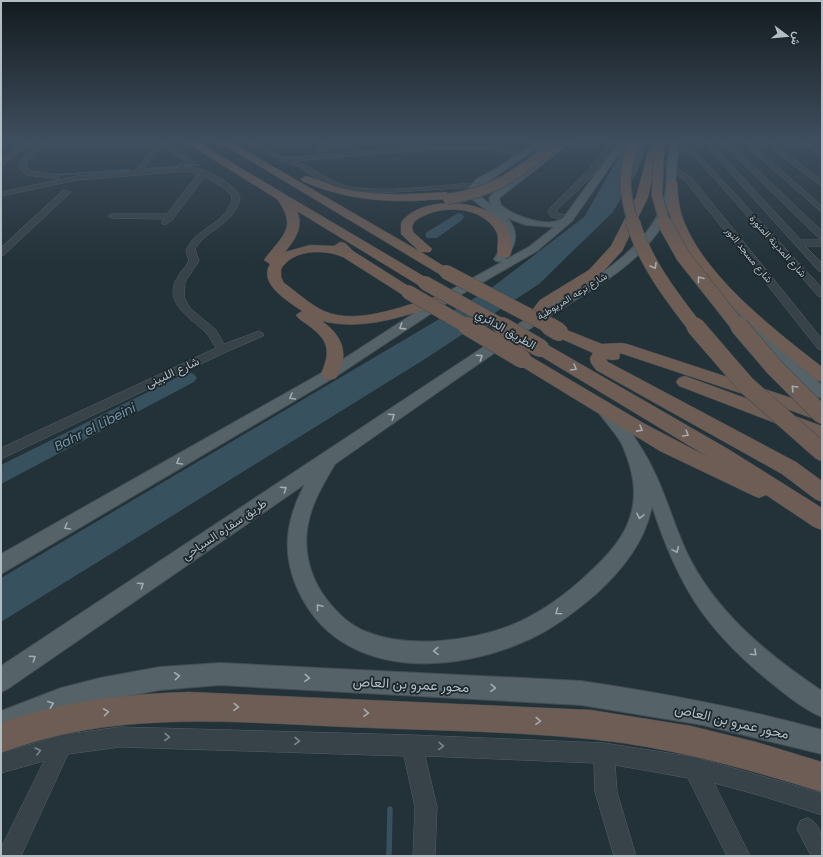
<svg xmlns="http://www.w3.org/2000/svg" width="823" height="857" font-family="Poppins,Vazirmatn,sans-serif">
<rect width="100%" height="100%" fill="#233138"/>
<polygon fill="#38515e" points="628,141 647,141 637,173 612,213 539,284 425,359 1,622 1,578 490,289 584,217"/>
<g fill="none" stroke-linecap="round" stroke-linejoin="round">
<g stroke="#38515e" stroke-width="2">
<polyline points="145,169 198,165"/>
<polyline points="54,175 129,170"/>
</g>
<polyline stroke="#38515e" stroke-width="5.5" points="389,856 390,809"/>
<g fill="#38515e" fill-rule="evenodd">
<polygon points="458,213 462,214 464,217 462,220 437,238 427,238 425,235 427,232"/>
<polygon points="188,372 194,374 197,378 194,382 1,484 1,465"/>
</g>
<defs>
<g id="minor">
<polygon points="1,141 8,141 1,147"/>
<polygon points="25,141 32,141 1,167 1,161"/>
<polygon points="43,141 51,141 26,162 26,166 31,171 59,175 59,179 26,175 18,166 21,160"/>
<path d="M156,141H164L195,163L183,167C203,166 229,180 240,196C238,223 207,228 195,249L199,261L185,282L184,297L190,308L216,330L224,344L259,331L264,334L263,336L226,352L1,459V448L216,348C212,342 210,336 205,332C191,318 166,305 175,282C178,274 185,268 189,261L186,251C194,227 230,224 232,196L225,189L206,177L202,180L173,219L165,225L161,223L164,219L112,218L108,216L112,214H167L196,176L200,175L188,171L77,180L1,196V192L77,176L135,171L158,143ZM162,146L186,162L178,165V168L143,171Z"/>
<path d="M247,141H255L284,158L317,155L322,141H328L324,155L436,145H488L527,155L524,157L488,149H436L294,161C313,167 327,181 347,186C382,194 438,185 475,183L479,185L475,187L378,193L346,190L325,184L298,166L281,161Z"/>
<polygon points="610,141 617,141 597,171 556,211 557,213 571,217 571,221 551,217 548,211 549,209 591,167"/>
<polygon points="702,141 709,141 801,240 822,240 822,246 805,246 822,263 822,272 819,271"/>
<polygon points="720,141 727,141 822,231 822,239 819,238"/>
<polygon points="741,141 748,141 822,206 822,212"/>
<polygon points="762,141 770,141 822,180 822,186"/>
<polygon points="801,141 809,141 822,151 822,156"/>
<polygon points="680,147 684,147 701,157 822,288 822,297 818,296 697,159 680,149"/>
<polygon points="669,166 673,166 692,178 822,339 822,350 818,349 686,182 669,168"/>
<polygon points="64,190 71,192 4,255 1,256 1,248"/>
<polygon points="120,727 412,735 604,743 694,757 822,793 822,815 762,796 714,783 750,856 727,856 688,778 615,765 617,792 636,856 614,856 595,792 594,763 425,756 437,807 435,856 413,856 415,807 404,756 120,747 68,754 21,856 1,856 1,848 44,761 1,773 1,753 62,735"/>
<path d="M808,818C823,825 822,840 822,856H811L797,829L800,821Z"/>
</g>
<g id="major">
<path d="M537,141H547L479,188L480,196L491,205L489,198L495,191L562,141H572L499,198L501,205C513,216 551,230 564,217L620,141H628L572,221L537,251L450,301L335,377L1,574V554L325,371L442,295L502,262L496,261L494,259C517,226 496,219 472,199L469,187L477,179L499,167ZM507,218L526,225L554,227L529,247L505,260C515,246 521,233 507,218Z"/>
<path d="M671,141H679C675,170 678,200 662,226C632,273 578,296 534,326C467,371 401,418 335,464C324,483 312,502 308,524C303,548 309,573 322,593C333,609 348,625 367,632C408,649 472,641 512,625C541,613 568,593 590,572C615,549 634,526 634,492C634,478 629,461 624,449C619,435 605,423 597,410L600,406C604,405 607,404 611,407C622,415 631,432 638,443C662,479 669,513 686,551C714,611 768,655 822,691V717C803,709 785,694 769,681C704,628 678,585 652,506C645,542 622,570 596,594C577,610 557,626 534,637C457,675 340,682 298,590C281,553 286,519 305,484L9,688L1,692V666L526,319C572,292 639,259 661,208C667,194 666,180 667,166C668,157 670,149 671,141Z"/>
<polygon points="715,293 748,313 797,364 822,385 822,398 817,397 787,370 738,319 711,300 709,297"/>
<path d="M220,663L581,681C662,693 743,708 822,730V754L703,725L581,705L220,685L160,690L100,701L61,712L1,735V711L61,688L100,678L160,667Z"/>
</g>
<g id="highway">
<path d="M184,141H195L430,280L432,283L430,286H420L297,211C304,227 295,240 285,252L310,245L334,246L340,242L345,243L353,251L413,289L415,292L413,295H403L343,257C324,249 293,249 281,269V277L284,283C297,292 309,304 324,311C360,327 411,302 446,294L451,295L453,298L451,301C409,314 367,332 322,321C343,336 350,355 336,378L330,380L324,378L321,374C331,350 329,341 308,325C304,322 299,320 296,315L302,311C288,301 258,284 270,264L264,260C281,236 299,229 277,199Z"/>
<path d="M218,141H229L419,251L401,234V223C421,191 509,198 511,242C512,247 512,253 509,257H499C495,251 500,241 497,233C483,204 437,204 415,221L412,226L413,232L432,249L430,252H421L453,272L451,275H441Z"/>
<polygon points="546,141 556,141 543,153 537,153 535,151"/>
<polygon points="656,141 665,141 658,153 648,197 622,251 599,276 550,306 536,325 526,325 523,322 540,300 589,270 611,246 636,197 648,153"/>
<path d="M306,176C318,179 329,185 341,188C375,197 411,194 446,192L452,195C447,201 435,199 428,200C384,203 343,199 302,181L301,179Z"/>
<path d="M672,179L677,182C678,197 679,210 685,224C708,279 776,331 822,367V382L816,380C769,341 695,281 673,224C667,210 666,196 667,182Z"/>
<polygon points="559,327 602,344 621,343 627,344 822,408 822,422 779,406 620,353 619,359 613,360 606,359 608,362 796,462 822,481 822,502 815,499 782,474 596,370 591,363 590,358 593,353 553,335 551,332 553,329"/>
<polygon points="540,343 546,344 728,449 822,508 822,530 814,527 766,495 759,498 752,495 660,451 516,363 514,359 516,355 522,353 528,355 645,424 708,457 534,352 532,348 534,344"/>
<polygon points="685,376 822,426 822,441 679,386 676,382 679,378"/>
<path d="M189,692L591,710L691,726L756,742L822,762V792C757,772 691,753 623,743C533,731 440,731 348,727C231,722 113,710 1,753V723C62,701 124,694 189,692Z"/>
</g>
</defs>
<use href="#minor" stroke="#556066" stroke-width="1"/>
<use href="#major" stroke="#434e54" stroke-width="2"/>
<use href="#highway" stroke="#424d53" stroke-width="1"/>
<use href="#minor" fill="#374348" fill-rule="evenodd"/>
<use href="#major" fill="#556268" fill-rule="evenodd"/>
<use href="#highway" fill="#6e5d54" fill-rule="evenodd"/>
<defs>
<g id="highway-bridge-far2">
<polyline points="659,144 657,195 665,223"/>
<path d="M632,149C622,177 625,195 633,223"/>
<path d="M448,199C494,192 514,176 550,149"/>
</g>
<g id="highway-bridge-far1">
<path d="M633,222C644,261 671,296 695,327"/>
<polyline points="664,222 683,256 739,327"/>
<polyline points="446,272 551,327"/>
<polyline points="425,283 504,327"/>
<polyline points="408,292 468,327"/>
</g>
<g id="highway-bridge">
<polyline points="467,326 522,359"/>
<polyline points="502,326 540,348"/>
<polyline points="549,326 559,332"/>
<polyline points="695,326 746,385 822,452"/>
<polyline points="739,326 775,368 822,415"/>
</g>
</defs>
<use href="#highway-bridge-far2" stroke="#424d53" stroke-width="12" stroke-linecap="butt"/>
<use href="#highway-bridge-far1" stroke="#424d53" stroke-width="15" stroke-linecap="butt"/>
<use href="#highway-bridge" stroke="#424d53" stroke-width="19" stroke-linecap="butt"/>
<use href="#highway-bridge-far2" stroke="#6e5d54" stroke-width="10"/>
<use href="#highway-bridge-far1" stroke="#6e5d54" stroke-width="14"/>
<use href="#highway-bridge" stroke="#6e5d54" stroke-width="18"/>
</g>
<defs><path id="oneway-chevron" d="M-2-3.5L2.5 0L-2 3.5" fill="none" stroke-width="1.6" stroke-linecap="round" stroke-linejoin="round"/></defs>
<g stroke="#a4abae">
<use href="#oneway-chevron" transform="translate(654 266) rotate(60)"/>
<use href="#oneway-chevron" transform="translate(700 279) rotate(-127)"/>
<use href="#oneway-chevron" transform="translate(574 368) rotate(31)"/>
<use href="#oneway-chevron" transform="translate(794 388) rotate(-135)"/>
<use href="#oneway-chevron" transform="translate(640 429) rotate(29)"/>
<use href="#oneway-chevron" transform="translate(686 434) rotate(31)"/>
<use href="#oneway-chevron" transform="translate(236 707) rotate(3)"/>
<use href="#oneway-chevron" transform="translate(106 712) rotate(-8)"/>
<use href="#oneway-chevron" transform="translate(366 713) rotate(3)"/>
<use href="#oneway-chevron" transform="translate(538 721) rotate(3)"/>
</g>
<g stroke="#9facb2">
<use href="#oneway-chevron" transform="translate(402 327) rotate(147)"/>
<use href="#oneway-chevron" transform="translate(480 357) rotate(-34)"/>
<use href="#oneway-chevron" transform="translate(292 397) rotate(150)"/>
<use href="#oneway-chevron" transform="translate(392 416) rotate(-34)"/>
<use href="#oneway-chevron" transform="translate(179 462) rotate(150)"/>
<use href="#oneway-chevron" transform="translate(284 489) rotate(-34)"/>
<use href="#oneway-chevron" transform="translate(640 516) rotate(102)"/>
<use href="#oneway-chevron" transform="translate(67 527) rotate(150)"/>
<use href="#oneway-chevron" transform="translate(676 550) rotate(66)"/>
<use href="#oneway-chevron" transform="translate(141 585) rotate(-34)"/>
<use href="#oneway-chevron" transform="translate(319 607) rotate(-130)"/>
<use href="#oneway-chevron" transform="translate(558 612) rotate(145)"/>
<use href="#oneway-chevron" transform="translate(436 651) rotate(178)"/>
<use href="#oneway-chevron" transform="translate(754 653) rotate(43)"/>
<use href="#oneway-chevron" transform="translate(33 658) rotate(-34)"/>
<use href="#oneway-chevron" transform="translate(177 676) rotate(-6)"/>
<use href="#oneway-chevron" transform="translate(307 678) rotate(3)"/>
<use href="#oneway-chevron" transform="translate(493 688) rotate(3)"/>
<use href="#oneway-chevron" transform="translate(51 704) rotate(-20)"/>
</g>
<g stroke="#7b878c">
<use href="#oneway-chevron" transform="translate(167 737) rotate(2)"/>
<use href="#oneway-chevron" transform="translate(297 741) rotate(2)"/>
<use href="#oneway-chevron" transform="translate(441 746) rotate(2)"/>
<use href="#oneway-chevron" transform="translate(38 751) rotate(-14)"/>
</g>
<linearGradient id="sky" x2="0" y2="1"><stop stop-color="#131b1f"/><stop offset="0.54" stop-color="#3f4e5e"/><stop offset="1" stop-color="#3f4e5e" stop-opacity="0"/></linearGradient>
<rect width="823" height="261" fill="url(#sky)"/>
<g text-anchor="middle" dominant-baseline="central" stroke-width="3.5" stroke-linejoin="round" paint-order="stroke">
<g font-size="10" fill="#b2bec4" stroke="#1c272d">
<text transform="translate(778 246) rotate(48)">شارع المدينة المنورة</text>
<text transform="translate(749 255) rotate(51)">شارع مسجد النور</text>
<text transform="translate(572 296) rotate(-32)">شارع ترعه المريوطية</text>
</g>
<g font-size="12" fill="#b2bec4" stroke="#1c272d">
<text transform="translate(506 329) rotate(30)">الطريق الدائري</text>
<text transform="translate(172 372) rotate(-25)">شارع اللبينى</text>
<text transform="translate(224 529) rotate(-34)">طريق سقاره السياحى</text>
</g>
<g font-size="13" font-style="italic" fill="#7496a6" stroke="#1c272d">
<text transform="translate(95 427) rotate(-27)">Bahr el Libeini</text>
</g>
<g font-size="14" fill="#b2bec4" stroke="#1c272d">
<text transform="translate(411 684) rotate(3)">محور عمرو بن العاص</text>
<text transform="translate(732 721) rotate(13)">محور عمرو بن العاص</text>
</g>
</g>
<rect width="823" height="857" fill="none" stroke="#b2bec4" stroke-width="4"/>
<g transform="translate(787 36) rotate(106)" stroke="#1c272d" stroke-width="3" paint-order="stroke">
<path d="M0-3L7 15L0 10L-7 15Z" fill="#b2bec4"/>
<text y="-6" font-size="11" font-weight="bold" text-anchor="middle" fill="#b2bec4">ش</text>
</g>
</svg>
